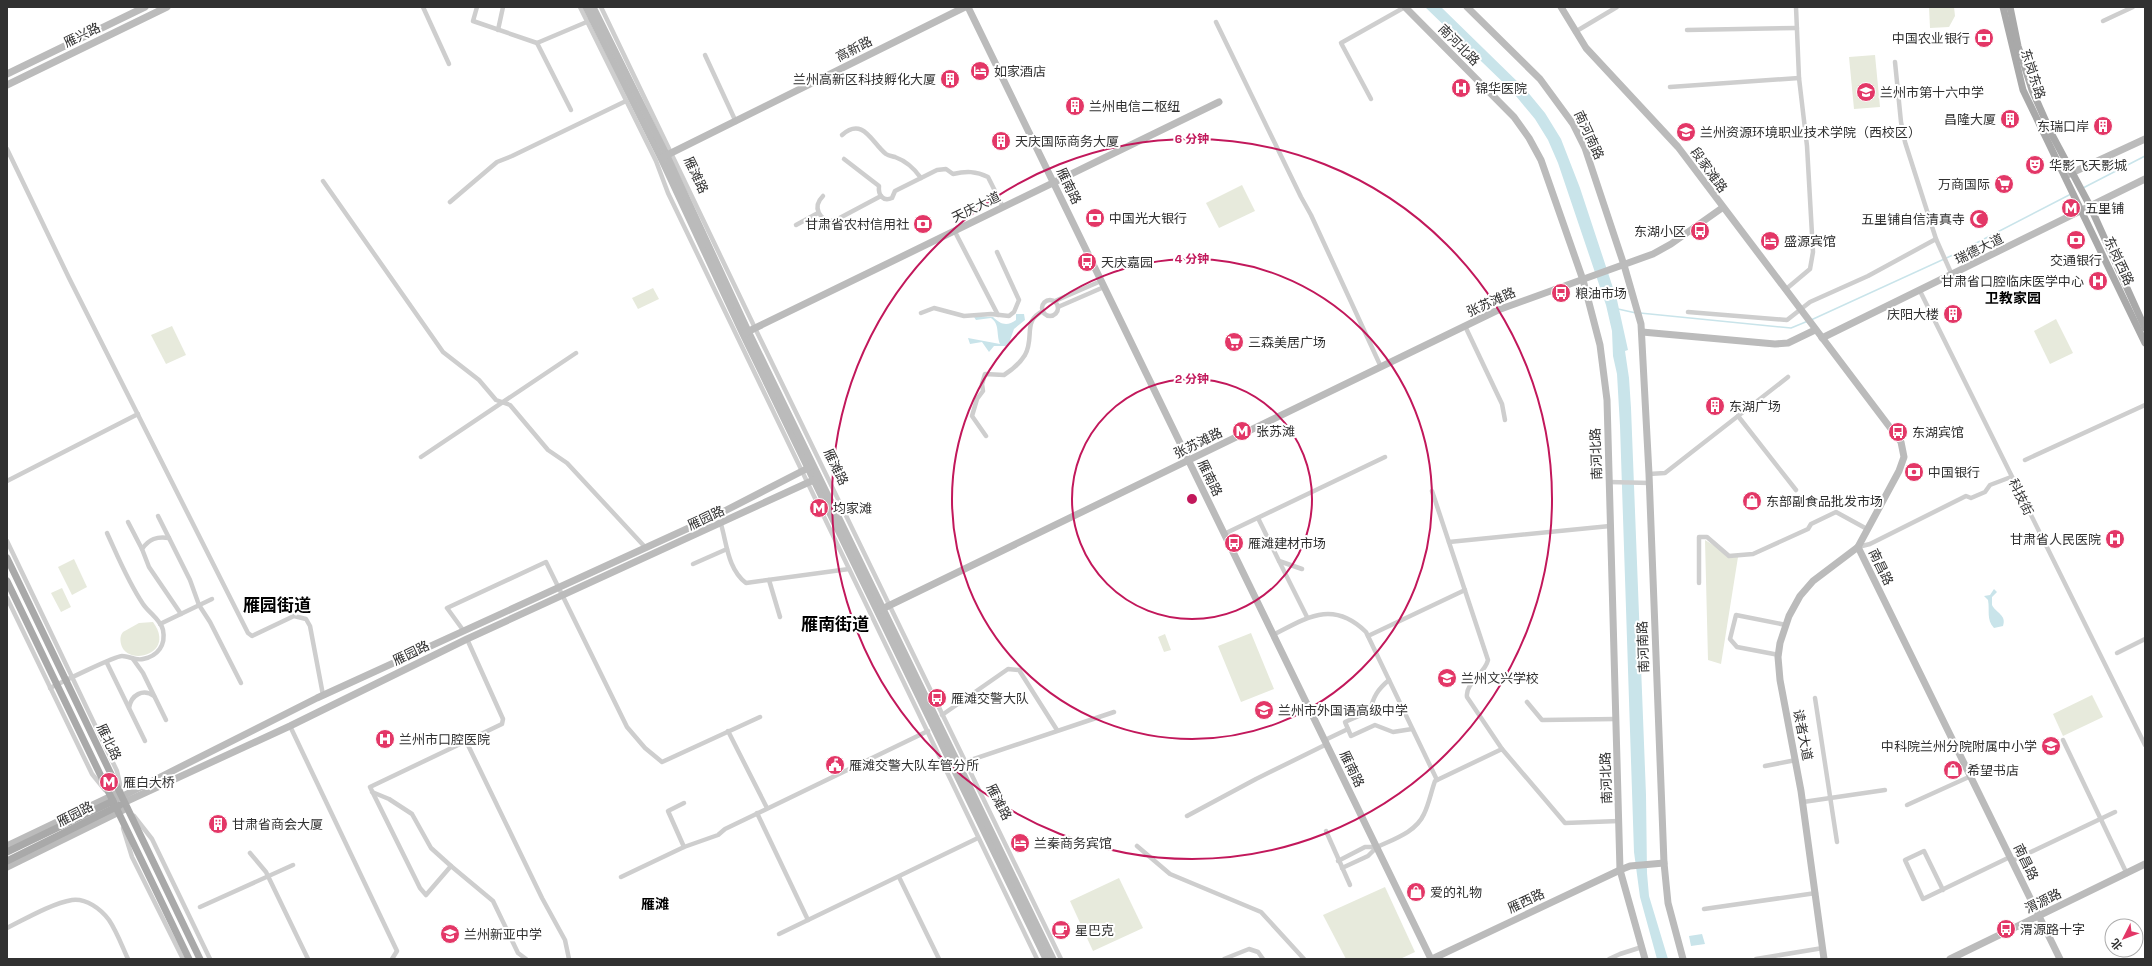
<svg xmlns="http://www.w3.org/2000/svg" width="2152" height="966" font-family="'Space Grotesk','Noto Sans SC',sans-serif">
<rect width="100%" height="100%" fill="#fff"/>
<g fill="#e7eadc">
<polygon points="1929,7 1954,7 1955,16 1949,27 1930,28"/>
<polygon points="1875,55 1880,107 1854,109 1849,57"/>
<polygon points="1242,185 1255,211 1219,228 1206,203"/>
<polygon points="653,288 659,299 638,309 632,298"/>
<polygon points="2056,319 2073,353 2050,364 2034,331"/>
<polygon points="172,326 186,355 166,364 151,335"/>
<polygon points="1705,540 1728,554 1738,557 1721,664 1708,660"/>
<polygon points="74,559 87,587 72,595 58,567"/>
<polygon points="62,588 71,607 61,612 51,593"/>
<path d="M153,622C177,655 126,667 121,644C120,639 120,636 123,632L139,623Z"/>
<polygon points="1251,633 1274,689 1241,702 1218,646"/>
<polygon points="1165,634 1171,650 1164,652 1158,637"/>
<polygon points="2092,695 2103,717 2063,736 2053,714"/>
<polygon points="1119,878 1143,928 1093,951 1070,901"/>
<polygon points="1385,887 1415,952 1400,959 1346,959 1323,915"/>
</g>
<g fill="#c9e4ea">
<polygon points="1425,7 1441,7 1526,90 1545,113 1561,139 1580,188 1617,300 1628,350 1625,351 1629,378 1631,408 1646,795 1647,873 1649,896 1668,959 1657,959 1640,897 1634,852 1620,426 1617,374 1613,356 1612,331 1606,305 1558,163 1548,140 1535,119 1511,90"/>
<path d="M1016,314H1024L1025,320L1014,329L1009,343L1006,346H994L989,352L982,342L970,344L968,338L1000,344C996,334 1000,324 991,318L976,320L974,317L975,316L993,317C1000,324 1007,327 1016,320Z"/>
<path d="M1994,589L1997,592L1992,597V605C1996,613 2007,615 2003,626L1994,628C1986,619 1990,611 1988,600L1984,596L1990,595Z"/>
<polygon points="1702,934 1705,944 1691,946 1689,936"/>
</g>
<g fill="none" stroke-linecap="round" stroke-linejoin="round">
<g stroke="#c9e4ea" stroke-width="1.5">
<polyline points="2083,188 2145,156"/>
<polyline points="1618,309 1636,313"/>
<polyline points="1640,313 1791,328 1808,321"/>
<polyline points="1811,320 1955,254 2071,194"/>
</g>
<g stroke="#cecece" stroke-width="4.5">
<polyline points="423,7 449,64"/>
<polyline points="477,7 473,21 537,43 589,21"/>
<polyline points="580,7 656,161 668,193 1037,959"/>
<polyline points="601,7 755,328 1061,959"/>
<polyline points="2103,21 2133,7"/>
<polyline points="1216,22 1301,197 1311,215 1381,367"/>
<polyline points="498,30 503,7"/>
<polyline points="1687,30 1797,28"/>
<polyline points="1575,32 1617,7"/>
<polyline points="537,43 571,110"/>
<polyline points="705,55 736,122"/>
<polyline points="1895,62 1901,122 1905,142 1936,239 1952,275"/>
<polyline points="1670,87 1799,78"/>
<polyline points="1371,99 1341,43 1405,7"/>
<path d="M842,135C863,116 872,143 886,154C889,156 892,156 895,157C906,161 914,168 921,178"/>
<polyline points="7,149 69,278 248,633 252,636 294,616 306,619 310,626 323,695"/>
<path d="M844,159L879,186C878,195 883,202 892,198L895,191L937,170L946,169L953,174C966,171 976,171 988,177L1003,207"/>
<polyline points="323,181 443,352 479,380 496,400 510,405 548,450 567,463 645,547"/>
<path d="M823,196C812,207 819,221 834,221L881,196"/>
<polyline points="450,202 497,162 512,156 626,101"/>
<polyline points="796,225 818,213"/>
<polyline points="954,230 998,315"/>
<polyline points="1785,290 1810,269 1813,252 1807,146 1799,78 1796,7"/>
<polyline points="1920,291 2145,745"/>
<circle cx="1050" cy="308" r="8"/>
<polyline points="1055,301 1101,281"/>
<polyline points="1058,307 1104,287"/>
<polyline points="1688,312 1787,320 1810,302 1868,276 1936,239"/>
<polyline points="921,313 934,308 964,316 991,314 1009,316 1014,312 1019,300 997,252"/>
<polyline points="1465,326 1502,404 1505,420"/>
<polyline points="1738,416 1796,490"/>
<path d="M986,436L972,416L977,399L983,391L982,384L985,374L1004,375C1012,370 1020,363 1025,355C1035,337 1022,321 1043,311"/>
<polyline points="421,457 576,353"/>
<polyline points="2025,460 2145,405"/>
<polyline points="1649,474 1665,473 1788,377"/>
<polyline points="7,481 138,414"/>
<polyline points="1609,482 1650,483"/>
<path d="M1432,491L1488,660C1485,674 1465,683 1467,697L1502,749"/>
<polyline points="158,516 190,580 199,605 210,622 241,683"/>
<polyline points="1258,518 1279,561 1302,569"/>
<polyline points="128,522 142,549"/>
<path d="M721,524C727,545 728,569 746,583L849,569"/>
<polyline points="1224,534 1385,457"/>
<path d="M169,538C157,536 149,539 142,549L149,567L181,614"/>
<polyline points="7,541 117,771 121,789"/>
<polyline points="1449,542 1610,526"/>
<polyline points="1858,547 1870,544 1966,496 1971,498 1985,492 1990,485 2011,477"/>
<polyline points="1279,561 1307,617"/>
<polyline points="693,564 727,549"/>
<polyline points="769,580 780,617"/>
<polyline points="1699,583 1699,537 1707,537 1729,556 1753,554 1808,529 1811,524 1836,512 1867,529"/>
<polyline points="7,598 92,774 105,790"/>
<polyline points="160,624 212,599"/>
<polyline points="463,630 447,608 546,562 627,727 645,748 662,762 760,717"/>
<path d="M1273,635C1308,617 1333,600 1366,632L1437,780"/>
<polyline points="1368,636 1465,590"/>
<polyline points="467,639 503,719 502,724 370,787 420,888 426,895 451,866 493,901 518,953 526,959"/>
<polyline points="2117,653 2145,639"/>
<polyline points="1779,655 1737,647 1730,639 1736,615 1786,625"/>
<polyline points="133,659 143,673 166,720"/>
<polyline points="107,663 145,741"/>
<path d="M1389,680C1378,689 1373,697 1370,711L1345,722L1351,736L1375,725L1393,732L1412,729"/>
<path d="M50,688C60,683 115,656 122,656C129,656 136,661 143,659C158,656 166,645 163,630C161,620 149,613 143,604C128,582 118,557 107,533"/>
<polyline points="1815,698 1837,842"/>
<polyline points="1527,702 1542,720 1616,719"/>
<path d="M129,708C131,695 143,688 154,696"/>
<polyline points="942,715 1008,669 1019,670 1057,730"/>
<polyline points="290,726 397,951 392,959"/>
<polyline points="728,731 767,808"/>
<polyline points="1325,740 1348,729"/>
<polyline points="2063,740 2127,874"/>
<polyline points="466,741 542,898 565,940 569,959"/>
<polyline points="965,762 1114,712"/>
<polyline points="1765,766 1796,760"/>
<polyline points="372,792 389,799 412,814 431,848 451,866"/>
<polyline points="1803,802 1885,790"/>
<polyline points="684,803 668,811 684,847"/>
<polyline points="1907,805 1971,776"/>
<polyline points="757,813 808,920"/>
<polyline points="134,816 152,839 210,959"/>
<polyline points="1187,816 1256,779 1327,744"/>
<polyline points="123,828 132,857 183,959"/>
<polyline points="1326,831 1350,885"/>
<polyline points="1137,846 1170,874 1261,912 1304,959"/>
<path d="M1377,847C1394,839 1416,832 1424,814C1429,804 1431,792 1435,781L1502,749L1565,823L1619,821"/>
<polyline points="250,853 266,872 308,959"/>
<polyline points="1338,861 1365,847 1377,847 1368,856 1342,868"/>
<polyline points="2012,861 2115,812"/>
<polyline points="621,877 684,847 718,835 725,829 928,731"/>
<polyline points="899,877 939,959"/>
<polyline points="1943,890 1924,851 1905,860 1923,899 2010,857"/>
<polyline points="200,907 293,865"/>
<polyline points="1704,909 1816,893"/>
<path d="M7,928C25,919 53,903 72,900C86,898 101,909 109,920C117,932 122,946 128,959"/>
<polyline points="779,934 978,838"/>
<polyline points="1224,959 1249,949 1258,952 1263,959"/>
<polyline points="1609,959 1620,954 1642,947"/>
<polyline points="1756,959 1823,948"/>
</g>
<g stroke="#bbb" stroke-width="7">
<polyline points="586,7 661,158 743,334 1046,959"/>
<polyline points="593,7 667,156 748,331 1053,959"/>
<polyline points="968,7 1431,959"/>
<polyline points="1405,7 1514,117 1529,138 1541,160 1583,280 1600,345 1607,400 1620,870 1645,959"/>
<polyline points="1467,7 1540,79 1573,124 1585,148 1624,265 1641,324 1649,474 1664,863 1668,903 1683,959"/>
<polyline points="1561,7 1586,48 1678,147 1901,442 1904,457 1899,471 1858,547 1813,581 1800,596 1789,616 1780,643 1778,657 1780,680 1801,791 1824,959"/>
<polyline points="7,74 145,7"/>
<polyline points="7,85 167,7"/>
<polyline points="663,157 965,7"/>
<polyline points="2065,176 2145,139"/>
<polyline points="1642,332 1775,344 1788,343 1815,330"/>
<polyline points="745,333 1219,102"/>
<polyline points="1822,338 2145,179"/>
<polyline points="1858,547 2060,959"/>
<polyline points="880,610 1498,310 1653,254 1671,244 1722,208"/>
<polyline points="113,801 317,698 715,516 812,466"/>
<polyline points="125,802 290,726 467,639 818,478"/>
<polyline points="7,846 120,792"/>
<polyline points="7,867 127,808"/>
<polyline points="1432,959 1620,870 1630,866 1664,863"/>
<polyline points="1950,959 2145,864"/>
</g>
<g stroke="#a9a9a9" stroke-width="7">
<polyline points="2003,7 2023,90 2145,343"/>
<polyline points="2010,7 2018,46 2032,90 2051,133 2090,206 2145,328"/>
<polyline points="7,558 200,959"/>
<polyline points="7,581 189,959"/>
<polyline points="7,852 113,801"/>
<polyline points="7,861 120,805"/>
</g>
</g>
<g fill="none" stroke="#c2185b" stroke-width="2">
<circle cx="1192" cy="499" r="120"/>
<circle cx="1192" cy="499" r="240"/>
<circle cx="1192" cy="499" r="360"/>
</g>
<defs>
<symbol id="bank-disc" viewBox="-11 -11 22 22"><circle r="9.5" fill="#e33767" stroke="#fff"/><path d="M-6-4H6V4H-6ZM0-2.3a2.3 2.3 0 1 0 0 4.6a2.3 2.3 0 1 0 0-4.6Z" fill="#fff"/></symbol>
<symbol id="hotel-disc" viewBox="-11 -11 22 22"><circle r="9.5" fill="#e33767" stroke="#fff"/><path d="M-6-4.5h1.5V1H6V5H4.5V3h-9V5H-6ZM-4 0a1.8 1.8 0 1 1 3.6 0ZM.5 0V-2.5h3Q6-2.5 6 0Z" fill="#fff"/></symbol>
<symbol id="building-disc" viewBox="-11 -11 22 22"><circle r="9.5" fill="#e33767" stroke="#fff"/><path d="M-4-6H4V6H1V3H-1V6H-4ZM-2.5-4.3h1.7v1.8h-1.7ZM.8-4.3h1.7v1.8H.8ZM-2.5-1h1.7V.8h-1.7ZM.8-1h1.7V.8H.8Z" fill="#fff"/></symbol>
<symbol id="hospital-disc" viewBox="-11 -11 22 22"><circle r="9.5" fill="#e33767" stroke="#fff"/><path d="M-5-5h3v3.5h4V-5h3V5h-3V1.5h-4V5h-3Z" fill="#fff"/></symbol>
<symbol id="school-disc" viewBox="-11 -11 22 22"><circle r="9.5" fill="#e33767" stroke="#fff"/><path d="M0-5L7-2L0 1L-7-2ZM-4 1L0 2.5L4 1V4Q0 6-4 4Z" fill="#fff"/></symbol>
<symbol id="university-disc" viewBox="-11 -11 22 22"><circle r="9.5" fill="#e33767" stroke="#fff"/><path d="M0-5L7-2L0 1L-7-2ZM-4 1L0 2.5L4 1V4Q0 6-4 4Z" fill="#fff"/></symbol>
<symbol id="theatre-disc" viewBox="-11 -11 22 22"><circle r="9.5" fill="#e33767" stroke="#fff"/><path d="M-5-5.5Q0-4 5-5.5V0Q5 5 0 6Q-5 5-5 0ZM-3.3-2.5H-1v1.5H-3.3ZM1-2.5H3.3v1.5H1ZM-2.8 1Q0 5.5 2.8 1Z" fill="#fff"/></symbol>
<symbol id="supermarket-disc" viewBox="-11 -11 22 22"><circle r="9.5" fill="#e33767" stroke="#fff"/><path d="M-6-5.5h2.5l.6 2H6L4.5 2H-2.5L-4.4-4H-6ZM-1.5 3.2a1.3 1.3 0 1 0 .1 0ZM3 3.2a1.3 1.3 0 1 0 .1 0Z" fill="#fff"/></symbol>
<symbol id="metro-disc" viewBox="-11 -11 22 22"><circle r="9.5" fill="#e33767" stroke="#fff"/><path d="M-5.5 5V-5H-3L0 0L3-5H5.5V5H3V-.5L0 4L-3-.5V5Z" fill="#fff"/></symbol>
<symbol id="mosque-disc" viewBox="-11 -11 22 22"><circle r="9.5" fill="#e33767" stroke="#fff"/><path d="M3.5-4.9A6 6 0 1 0 3.5 4.9A5 5 0 1 1 3.5-4.9Z" fill="#fff"/></symbol>
<symbol id="bus-disc" viewBox="-11 -11 22 22"><circle r="9.5" fill="#e33767" stroke="#fff"/><path d="M-5-6H5V4H4V6H2V4H-2V6H-4V4H-5ZM-3.5-4V0h7V-4ZM-3.5 1.2v1.5H-2V1.2ZM2 1.2v1.5H3.5V1.2Z" fill="#fff"/></symbol>
<symbol id="shop-disc" viewBox="-11 -11 22 22"><circle r="9.5" fill="#e33767" stroke="#fff"/><path d="M-5-2.5h2.3a2.7 3.5 0 0 1 5.4 0H5L5.5 6h-11ZM-1.5-2.5h3a1.5 2.3 0 0 0-3 0Z" fill="#fff"/></symbol>
<symbol id="civic-disc" viewBox="-11 -11 22 22"><circle r="9.5" fill="#e33767" stroke="#fff"/><path d="M-.6-6.5H3V-4.5H.6V-3L4-1V1h2V6H-6V1h2V-1L-.6-3ZM-1.2 2.5V6h2.4V2.5Z" fill="#fff"/></symbol>
<symbol id="cafe-disc" viewBox="-11 -11 22 22"><circle r="9.5" fill="#e33767" stroke="#fff"/><path d="M-5.5-4.5H6V0H3Q3 3.5 0 3.5H-2.5Q-5.5 3.5-5.5 0ZM3-3.2v2h1.7v-2ZM-6 4.5H4V6H-6Z" fill="#fff"/></symbol>
</defs>
<g fill-rule="evenodd">
<use href="#bank-disc" x="1973" y="27" width="22" height="22"/>
<use href="#hotel-disc" x="969" y="60" width="22" height="22"/>
<use href="#building-disc" x="939" y="68" width="22" height="22"/>
<use href="#hospital-disc" x="1450" y="77" width="22" height="22"/>
<use href="#school-disc" x="1855" y="81" width="22" height="22"/>
<use href="#building-disc" x="1064" y="95" width="22" height="22"/>
<use href="#building-disc" x="1999" y="108" width="22" height="22"/>
<use href="#building-disc" x="2092" y="115" width="22" height="22"/>
<use href="#university-disc" x="1675" y="121" width="22" height="22"/>
<use href="#building-disc" x="990" y="130" width="22" height="22"/>
<use href="#theatre-disc" x="2024" y="154" width="22" height="22"/>
<use href="#supermarket-disc" x="1993" y="173" width="22" height="22"/>
<use href="#metro-disc" x="2060" y="197" width="22" height="22"/>
<use href="#bank-disc" x="1084" y="207" width="22" height="22"/>
<use href="#mosque-disc" x="1968" y="208" width="22" height="22"/>
<use href="#bank-disc" x="912" y="213" width="22" height="22"/>
<use href="#bus-disc" x="1689" y="220" width="22" height="22"/>
<use href="#bank-disc" x="2065" y="229" width="22" height="22"/>
<use href="#hotel-disc" x="1759" y="230" width="22" height="22"/>
<use href="#bus-disc" x="1076" y="251" width="22" height="22"/>
<use href="#hospital-disc" x="2087" y="270" width="22" height="22"/>
<use href="#bus-disc" x="1550" y="282" width="22" height="22"/>
<use href="#building-disc" x="1942" y="303" width="22" height="22"/>
<use href="#supermarket-disc" x="1223" y="331" width="22" height="22"/>
<use href="#building-disc" x="1704" y="395" width="22" height="22"/>
<use href="#metro-disc" x="1231" y="420" width="22" height="22"/>
<use href="#bus-disc" x="1887" y="421" width="22" height="22"/>
<use href="#bank-disc" x="1903" y="461" width="22" height="22"/>
<use href="#shop-disc" x="1741" y="490" width="22" height="22"/>
<use href="#metro-disc" x="808" y="497" width="22" height="22"/>
<use href="#hospital-disc" x="2104" y="528" width="22" height="22"/>
<use href="#bus-disc" x="1223" y="532" width="22" height="22"/>
<use href="#school-disc" x="1436" y="667" width="22" height="22"/>
<use href="#bus-disc" x="926" y="687" width="22" height="22"/>
<use href="#university-disc" x="1253" y="699" width="22" height="22"/>
<use href="#hospital-disc" x="374" y="728" width="22" height="22"/>
<use href="#school-disc" x="2040" y="735" width="22" height="22"/>
<use href="#civic-disc" x="824" y="754" width="22" height="22"/>
<use href="#shop-disc" x="1942" y="759" width="22" height="22"/>
<use href="#metro-disc" x="98" y="771" width="22" height="22"/>
<use href="#building-disc" x="207" y="813" width="22" height="22"/>
<use href="#hotel-disc" x="1009" y="832" width="22" height="22"/>
<use href="#shop-disc" x="1405" y="881" width="22" height="22"/>
<use href="#bus-disc" x="1995" y="918" width="22" height="22"/>
<use href="#cafe-disc" x="1050" y="919" width="22" height="22"/>
<use href="#school-disc" x="439" y="923" width="22" height="22"/>
</g>
<g text-anchor="middle" dominant-baseline="central" stroke-width="4" stroke-linejoin="round" paint-order="stroke">
<g font-size="13" fill="#313131" stroke="#fff">
<text transform="translate(82 35) rotate(-26)">雁兴路</text>
<text transform="translate(1459 45) rotate(45)">南河北路</text>
<text transform="translate(854 49) rotate(-27)">高新路</text>
<text transform="translate(2033 74) rotate(72)">东岗东路</text>
<text transform="translate(1589 135) rotate(65)">南河南路</text>
<text transform="translate(1709 170) rotate(54)">段家滩路</text>
<text transform="translate(696 175) rotate(65)">雁滩路</text>
<text transform="translate(1069 186) rotate(64)">雁南路</text>
<text transform="translate(976 207) rotate(-26)">天庆大道</text>
<text transform="translate(1979 249) rotate(-26)">瑞德大道</text>
<text transform="translate(2119 261) rotate(65)">东岗西路</text>
<text transform="translate(1491 302) rotate(-24)">张苏滩路</text>
<text transform="translate(1198 443) rotate(-26)">张苏滩路</text>
<text transform="translate(1596 454) rotate(-92)">南河北路</text>
<text transform="translate(836 467) rotate(64)">雁滩路</text>
<text transform="translate(1210 478) rotate(64)">雁南路</text>
<text transform="translate(2021 497) rotate(64)">科技街</text>
<text transform="translate(706 518) rotate(-25)">雁园路</text>
<text transform="translate(1881 567) rotate(64)">南昌路</text>
<text transform="translate(1643 647) rotate(-92)">南河南路</text>
<text transform="translate(411 653) rotate(-26)">雁园路</text>
<text transform="translate(1803 735) rotate(79)">读者大道</text>
<text transform="translate(109 742) rotate(64)">雁北路</text>
<text transform="translate(1352 769) rotate(64)">雁南路</text>
<text transform="translate(1606 778) rotate(-92)">南河北路</text>
<text transform="translate(999 802) rotate(63)">雁滩路</text>
<text transform="translate(75 814) rotate(-27)">雁园路</text>
<text transform="translate(2026 862) rotate(64)">南昌路</text>
<text transform="translate(1526 901) rotate(-25)">雁西路</text>
<text transform="translate(2043 901) rotate(-26)">渭源路</text>
</g>
<g font-size="13" fill="#313131" stroke="#fff" text-anchor="start">
<text x="1970" y="38" text-anchor="end">中国农业银行</text>
<text x="994" y="71">如家酒店</text>
<text x="936" y="79" text-anchor="end">兰州高新区科技孵化大厦</text>
<text x="1475" y="88">锦华医院</text>
<text x="1880" y="92">兰州市第十六中学</text>
<text x="1089" y="106">兰州电信二枢纽</text>
<text x="1996" y="119" text-anchor="end">昌隆大厦</text>
<text x="2089" y="126" text-anchor="end">东瑞口岸</text>
<text x="1700" y="132">兰州资源环境职业技术学院（西校区）</text>
<text x="1015" y="141">天庆国际商务大厦</text>
<text x="2049" y="165">华影飞天影城</text>
<text x="1990" y="184" text-anchor="end">万商国际</text>
<text x="2085" y="208">五里铺</text>
<text x="1109" y="218">中国光大银行</text>
<text x="1965" y="219" text-anchor="end">五里铺自信清真寺</text>
<text x="909" y="224" text-anchor="end">甘肃省农村信用社</text>
<text x="1686" y="231" text-anchor="end">东湖小区</text>
<text x="1784" y="241">盛源宾馆</text>
<text x="2076" y="260" text-anchor="middle">交通银行</text>
<text x="1101" y="262">天庆嘉园</text>
<text x="2084" y="281" text-anchor="end">甘肃省口腔临床医学中心</text>
<text x="1575" y="293">粮油市场</text>
<text x="1939" y="314" text-anchor="end">庆阳大楼</text>
<text x="1248" y="342">三森美居广场</text>
<text x="1729" y="406">东湖广场</text>
<text x="1256" y="431">张苏滩</text>
<text x="1912" y="432">东湖宾馆</text>
<text x="1928" y="472">中国银行</text>
<text x="1766" y="501">东部副食品批发市场</text>
<text x="833" y="508">均家滩</text>
<text x="2101" y="539" text-anchor="end">甘肃省人民医院</text>
<text x="1248" y="543">雁滩建材市场</text>
<text x="1461" y="678">兰州文兴学校</text>
<text x="951" y="698">雁滩交警大队</text>
<text x="1278" y="710">兰州市外国语高级中学</text>
<text x="399" y="739">兰州市口腔医院</text>
<text x="2037" y="746" text-anchor="end">中科院兰州分院附属中小学</text>
<text x="849" y="765">雁滩交警大队车管分所</text>
<text x="1967" y="770">希望书店</text>
<text x="123" y="782">雁白大桥</text>
<text x="232" y="824">甘肃省商会大厦</text>
<text x="1034" y="843">兰秦商务宾馆</text>
<text x="1430" y="892">爱的礼物</text>
<text x="2020" y="929">渭源路十字</text>
<text x="1075" y="930">星巴克</text>
<text x="464" y="934">兰州新亚中学</text>
</g>
<g font-size="14" font-weight="bold" fill="#000" stroke="#fff">
<text x="2013" y="298">卫教家园</text>
<text x="655" y="904">雁滩</text>
</g>
<g font-size="17" font-weight="bold" fill="#000" stroke="#fff">
<text x="277" y="605">雁园街道</text>
<text x="835" y="624">雁南街道</text>
</g>
</g>
<circle cx="1192" cy="499" r="6" fill="#c2185b" stroke="#fff" stroke-width="2"/>
<g font-size="12" text-anchor="middle" font-weight="bold" fill="#c2185b" stroke="#fff" stroke-width="4" stroke-linejoin="round" paint-order="stroke">
<text x="1192" y="143">6 分钟</text>
<text x="1192" y="263">4 分钟</text>
<text x="1192" y="383">2 分钟</text>
</g>
<rect width="2152" height="966" fill="none" stroke="#313131" stroke-width="16"/>
<g transform="translate(2124 938) rotate(228)"><circle r="19" fill="#ffffff" stroke="#adadad"/>
<path d="M0-3L7 15L0 10L-7 15Z" fill="#e33767"/>
<text y="-6" font-size="11" font-weight="bold" text-anchor="middle" fill="#313131">北</text>
</g>
</svg>
